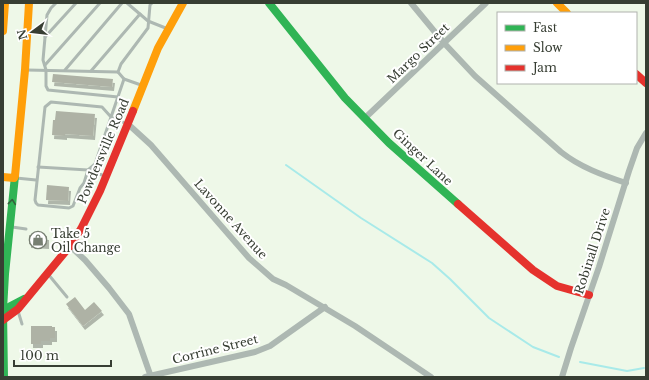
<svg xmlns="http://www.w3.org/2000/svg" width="649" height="380" font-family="'Libre Baskerville',serif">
<defs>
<filter id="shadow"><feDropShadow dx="2" dy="4" stdDeviation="0" flood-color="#0004"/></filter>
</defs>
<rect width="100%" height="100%" fill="#eef8e8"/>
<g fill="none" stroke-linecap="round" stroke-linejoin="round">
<g stroke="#a8eae9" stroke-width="2">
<polyline points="286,165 361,218 432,263 450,279 489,318 533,347 559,357"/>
<polyline points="580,362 627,371 644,368"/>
</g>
</g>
<g fill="#aeb2a5" filter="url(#shadow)">
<polygon points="53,74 113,79 112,87 52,82"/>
<polygon points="56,111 95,114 93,136 65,134 65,136 52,135 53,120 55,120"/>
<polygon points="47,185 69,187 68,201 46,200"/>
<polygon points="29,235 47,236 47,245 29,244"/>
<polygon points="75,297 85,310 94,302 102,311 83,326 66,304"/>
<polygon points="31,326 52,326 52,327 55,327 55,338 50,338 50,341 41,341 41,344 31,344"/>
</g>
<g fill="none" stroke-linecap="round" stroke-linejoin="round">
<g stroke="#adb8b2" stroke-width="3">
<polyline points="56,3 51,8 47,15 43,60 46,70 46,86 48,90 118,97"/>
<polyline points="127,3 148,21 168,29"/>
<polyline points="45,37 76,3"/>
<polyline points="45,65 100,3"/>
<polyline points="27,70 118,72"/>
<polyline points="65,70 122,3"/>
<polyline points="91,71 140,14"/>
<polyline points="124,79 141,85"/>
<polyline points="127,124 111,117 102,107 51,102 45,107 35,200 36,203 38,205 69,208 73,206 80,188 84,183 88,170 95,164 124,79 118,72 121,64 148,28 150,5 152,3"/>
<polyline points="38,167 88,170 105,176"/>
<polyline points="16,178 36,180"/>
<polyline points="12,227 26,229"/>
<polyline points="48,274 67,297"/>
<polyline points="18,311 22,324"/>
</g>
<g stroke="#adb8b2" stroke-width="6">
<path d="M411,3L444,43L475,76L561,152C580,167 602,175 626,183"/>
<polyline points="365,118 486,3"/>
<polyline points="128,124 151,145 249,258 273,279 286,285 355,326 431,377"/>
<polyline points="70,246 85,260 109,288 129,314 151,377"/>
<polyline points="145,377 255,352 270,346 325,307"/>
<polyline points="562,377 571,348 599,267 629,171 637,148 646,133"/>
</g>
<g stroke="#30b455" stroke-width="8">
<polyline points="269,3 345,98 389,143 458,204"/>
<polyline points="3,310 24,299"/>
<polyline points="4,377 3,310 5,274 15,176"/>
</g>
<g stroke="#ff9f0a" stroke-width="8">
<polyline points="557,3 567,13"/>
<polyline points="3,31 5,3"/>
<polyline points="133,111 158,48 183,3"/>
<polyline points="15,176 25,70 29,3"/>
<polyline points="3,177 14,178"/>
</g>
<g stroke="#e5322d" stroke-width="8">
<polyline points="636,74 646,83"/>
<polyline points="458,204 533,270 557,286 589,295"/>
<polyline points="3,320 18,309 70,246 81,229 100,191 133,111"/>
</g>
</g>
<defs><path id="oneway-chevron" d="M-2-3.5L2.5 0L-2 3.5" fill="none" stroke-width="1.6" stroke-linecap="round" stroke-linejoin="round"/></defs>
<use stroke="#35613d" href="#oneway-chevron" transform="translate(12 202) rotate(-84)"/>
<defs>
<symbol id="shop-ring" viewBox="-11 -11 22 22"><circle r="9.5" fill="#fff" stroke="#777f72" stroke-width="1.5"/><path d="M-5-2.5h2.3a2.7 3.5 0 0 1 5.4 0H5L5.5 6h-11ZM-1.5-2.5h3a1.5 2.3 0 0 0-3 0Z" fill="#777f72"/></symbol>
</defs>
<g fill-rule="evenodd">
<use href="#shop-ring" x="28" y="230" width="20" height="20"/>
</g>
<g text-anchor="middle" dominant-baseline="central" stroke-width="4" stroke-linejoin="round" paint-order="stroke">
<g font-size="12" fill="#373e33" stroke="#fff">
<text transform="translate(418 53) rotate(-44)">Margo Street</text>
<text transform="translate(103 151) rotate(-67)">Powdersville Road</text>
<text transform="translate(423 157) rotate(43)">Ginger Lane</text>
<text transform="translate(231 219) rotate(48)">Lavonne Avenue</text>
<text transform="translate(592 251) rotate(-72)">Robinall Drive</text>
<text transform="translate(215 349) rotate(-14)">Corrine Street</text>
</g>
<g font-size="12" fill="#373e33" stroke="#fff" text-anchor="start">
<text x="51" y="233">Take 5<tspan x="51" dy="14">Oil Change</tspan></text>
</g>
</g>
<rect width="649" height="380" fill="none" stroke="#373e33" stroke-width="8"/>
<rect x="497" y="12" width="140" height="72" fill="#ffffff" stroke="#afb2ad"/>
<rect x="505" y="25" width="20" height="6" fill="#30b455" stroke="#afb2ad"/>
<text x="533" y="32" font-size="12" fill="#373e33">Fast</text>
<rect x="505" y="45" width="20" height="6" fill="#ff9f0a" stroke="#afb2ad"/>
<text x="533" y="52" font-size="12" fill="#373e33">Slow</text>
<rect x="505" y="65" width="20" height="6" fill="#e5322d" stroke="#afb2ad"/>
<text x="533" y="72" font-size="12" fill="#373e33">Jam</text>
<g transform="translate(32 32) rotate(255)" stroke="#ffffff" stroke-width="3" paint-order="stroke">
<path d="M0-3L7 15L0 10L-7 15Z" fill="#373e33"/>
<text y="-6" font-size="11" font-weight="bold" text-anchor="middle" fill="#373e33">N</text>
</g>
<path d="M14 360v6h97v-6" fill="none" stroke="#373e33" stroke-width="2"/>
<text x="20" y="360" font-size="12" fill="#373e33" stroke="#ffffff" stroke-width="3" paint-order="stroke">100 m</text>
</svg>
